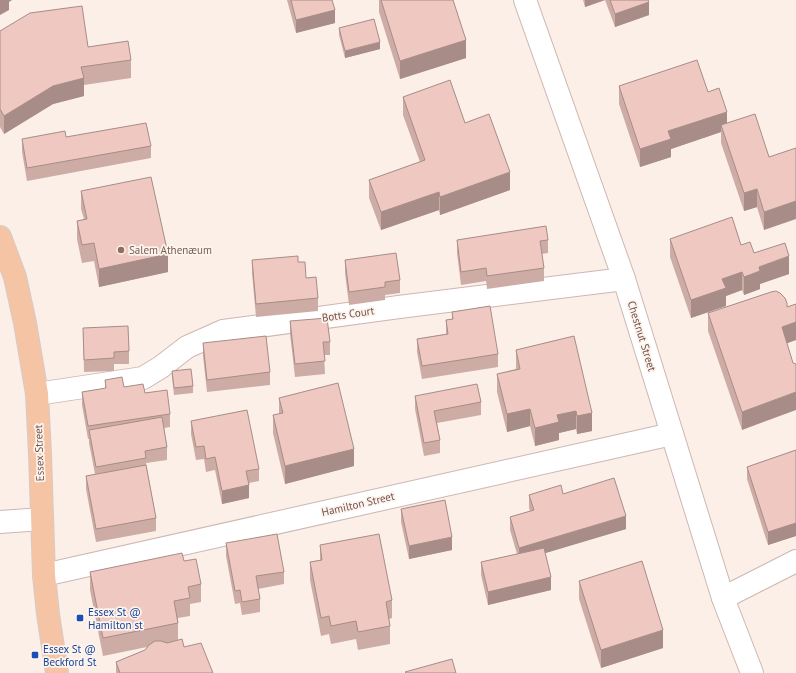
<svg xmlns="http://www.w3.org/2000/svg" width="796" height="673" font-family="'PT Sans',sans-serif">
<rect width="100%" height="100%" fill="#fbefe8"/>
<g fill="none" stroke-linecap="round" stroke-linejoin="round">
<defs>
<g id="minor">
<polyline points="525,0 624,279 723,598 752,673"/>
<polyline points="37,394 143,378 161,367 187,347 223,331 399,307 624,279"/>
<polyline points="0,522 42,519"/>
<polyline points="44,575 672,434"/>
<polyline points="723,598 796,561"/>
</g>
<polyline id="major" points="0,237 15,277 25,323 37,394 40,454 44,575 48,614 57,673"/>
</defs>
<use href="#minor" stroke="#ceb7b1" stroke-width="24"/>
<use href="#major" stroke="#d5cbca" stroke-width="24"/>
<use href="#minor" stroke="#fff" stroke-width="22"/>
<use href="#major" stroke="#f5c4a5" stroke-width="22"/>
</g>
<g fill="#ceaca6">
<polygon points="287,0 332,0 335,23 296,33"/>
<polygon points="379,0 453,0 466,58 400,79 379,12"/>
<polygon points="583,0 605,0 585,7"/>
<polygon points="605,0 648,0 649,15 615,27"/>
<polygon points="339,28 380,49 345,58 339,35"/>
<polygon points="0,31 88,47 131,60 131,78 84,85 84,96 53,104 4,134 0,127"/>
<polygon points="619,86 708,92 727,123 769,157 764,230 757,207 744,211 721,143 721,132 671,149 671,157 640,167 619,104"/>
<polygon points="403,97 465,123 510,190 440,215 439,210 381,230 369,198 369,180 420,162 403,115"/>
<polygon points="22,139 151,146 151,158 27,181 22,152"/>
<polygon points="81,191 168,272 99,287 94,261 82,263 77,239 77,221 84,219 81,209"/>
<polygon points="670,239 741,245 789,274 760,284 760,289 744,295 742,290 726,296 726,306 691,318 670,257"/>
<polygon points="457,240 548,240 548,253 542,254 544,268 544,281 487,289 486,281 461,285 457,253"/>
<polygon points="252,260 298,262 306,278 318,298 318,311 256,317 252,273"/>
<polygon points="345,260 400,280 400,293 385,295 385,300 349,305 345,273"/>
<polygon points="796,304 796,340 787,343 742,430 708,331 708,313 787,307"/>
<polygon points="452,312 498,354 498,367 422,379 417,352 417,339 446,334 446,320 452,319"/>
<polygon points="290,321 330,342 330,355 324,355 325,374 295,377 290,334"/>
<polygon points="83,328 129,351 129,364 114,364 114,371 84,372"/>
<polygon points="574,336 592,431 577,434 576,429 559,433 559,440 535,446 530,426 507,432 497,392 497,374 516,369 516,350"/>
<polygon points="203,343 270,372 270,385 207,392 203,356"/>
<polygon points="172,371 193,386 193,393 174,395 172,377"/>
<polygon points="105,380 124,387 145,393 170,414 170,427 164,428 167,447 167,460 146,463 156,518 156,531 96,542 86,489 86,476 95,474 89,443 89,439 88,439 82,405 82,392 105,389"/>
<polygon points="415,396 481,402 481,415 437,423 440,440 440,453 424,456 415,409"/>
<polygon points="279,398 354,466 285,484 273,433 273,415 279,414"/>
<polygon points="191,421 259,469 259,481 249,483 249,498 222,504 215,470 206,472 204,459 196,460 191,434"/>
<polygon points="796,450 796,536 768,545 747,479 747,467"/>
<polygon points="563,494 626,529 545,553 551,590 488,605 481,575 481,562 517,554 510,530 510,517 530,511 529,508 529,495"/>
<polygon points="401,509 452,550 409,559 401,522"/>
<polygon points="226,543 284,572 284,584 258,589 260,599 260,612 242,615 240,603 235,604 226,556"/>
<polygon points="320,545 392,600 392,618 389,619 390,626 390,644 358,650 356,639 331,644 329,634 321,636 310,580 310,562 320,560"/>
<polygon points="184,561 201,584 201,602 190,604 190,616 178,618 178,640 184,647 213,673 116,673 116,662 145,650 147,647 103,656 90,590 90,572"/>
<polygon points="579,581 663,648 601,668 579,599"/>
</g>
<g fill="#a78c87">
<polygon points="0,0 12,0 9,2 9,10 0,15"/>
<polygon points="585,0 605,0 585,7"/>
<polygon points="649,2 649,15 615,27 615,14"/>
<polygon points="335,10 335,23 296,33 296,20"/>
<polygon points="466,40 466,58 400,79 400,61"/>
<polygon points="380,42 380,49 345,58 345,51"/>
<polygon points="84,78 84,96 53,104 4,134 4,116 53,86"/>
<polygon points="727,112 727,130 721,125 721,132 671,149 671,157 640,167 640,149 668,131"/>
<polygon points="510,172 510,190 440,215 440,197"/>
<polygon points="757,189 757,207 744,211 744,193"/>
<polygon points="439,192 439,210 381,230 381,212"/>
<polygon points="796,201 796,219 764,230 764,212"/>
<polygon points="168,254 168,272 99,287 99,269"/>
<polygon points="789,256 789,274 760,284 760,289 744,295 744,277 759,267"/>
<polygon points="742,272 742,290 726,296 726,306 691,318 691,300 722,279"/>
<polygon points="796,322 796,340 782,345 782,327"/>
<polygon points="796,392 796,410 742,430 742,412"/>
<polygon points="530,409 530,426 507,432 507,414"/>
<polygon points="576,411 576,429 559,433 559,440 535,446 535,428 557,415"/>
<polygon points="592,413 592,431 577,434 577,416"/>
<polygon points="354,449 354,466 285,484 285,466"/>
<polygon points="249,485 249,498 222,504 222,491"/>
<polygon points="626,516 626,529 519,561 519,548"/>
<polygon points="796,523 796,536 768,545 768,532"/>
<polygon points="452,537 452,550 409,559 409,546"/>
<polygon points="551,577 551,590 488,605 488,592"/>
<polygon points="663,630 663,648 601,668 601,650"/>
</g>
<g fill="#efc8c1" stroke="#a78c87">
<polygon points="291,0 332,0 335,10 296,20"/>
<polygon points="381,0 453,0 466,40 400,61"/>
<polygon points="610,0 648,0 649,2 615,14"/>
<polygon points="82,6 88,47 128,41 131,60 81,67 84,78 53,86 4,116 0,109 0,31 30,13"/>
<polygon points="374,19 380,42 345,51 339,28"/>
<polygon points="697,60 708,92 719,88 727,112 668,131 671,139 640,149 619,86"/>
<polygon points="450,80 465,123 489,114 510,172 440,197 439,192 381,212 369,180 425,160 403,97"/>
<polygon points="755,114 769,157 796,148 796,201 764,212 757,189 744,193 721,125"/>
<polygon points="146,123 151,146 27,168 22,139 65,131 66,137"/>
<polygon points="151,177 168,254 99,269 94,243 82,245 77,221 87,219 81,191"/>
<polygon points="732,217 741,245 750,242 754,253 785,243 789,256 759,267 760,271 744,277 742,272 722,279 726,288 691,300 670,239"/>
<polygon points="546,226 548,240 540,241 544,268 487,276 486,268 461,272 457,240"/>
<polygon points="396,253 400,280 385,282 385,287 349,292 345,260"/>
<polygon points="298,256 298,262 305,262 306,278 316,277 318,298 256,304 252,260"/>
<polygon points="776,291 780,293 785,298 787,303 787,307 796,304 796,322 782,327 793,363 796,364 796,392 742,412 708,313 771,292"/>
<polygon points="490,306 498,354 422,366 417,339 448,334 446,320 453,319 452,312"/>
<polygon points="327,318 330,342 323,342 325,361 295,364 290,321"/>
<polygon points="128,326 129,351 114,352 114,358 84,360 83,328"/>
<polygon points="266,336 270,372 207,380 203,343"/>
<polygon points="574,336 592,413 577,416 576,411 557,415 559,422 535,428 530,409 507,414 497,374 520,369 516,350"/>
<polygon points="191,369 193,386 174,388 172,371"/>
<polygon points="122,377 124,387 143,384 145,393 167,390 170,414 88,426 82,392 106,388 105,380"/>
<polygon points="338,383 354,449 285,466 273,415 283,413 279,398"/>
<polygon points="477,384 481,402 434,411 440,440 424,443 415,396"/>
<polygon points="247,410 259,469 246,471 249,485 222,491 215,457 206,459 204,446 196,447 191,421"/>
<polygon points="162,417 167,447 145,451 146,458 96,467 89,430"/>
<polygon points="796,450 796,523 768,532 747,467"/>
<polygon points="146,465 156,518 96,529 86,476"/>
<polygon points="614,478 626,516 519,548 510,517 534,510 529,495 561,485 563,494"/>
<polygon points="445,500 452,537 409,546 401,509"/>
<polygon points="277,534 284,572 256,576 260,599 242,602 240,590 235,591 226,543"/>
<polygon points="379,534 392,600 386,602 390,626 358,632 356,621 331,626 329,616 321,618 310,562 322,560 320,545"/>
<polygon points="544,548 551,577 488,592 481,562"/>
<polygon points="182,553 184,561 196,559 201,584 188,587 190,598 174,601 178,623 103,638 90,572"/>
<polygon points="642,561 663,630 601,650 579,581"/>
<polygon points="182,639 184,647 201,643 213,673 120,673 116,662 145,650 149,645 155,641 161,641 167,643"/>
<polygon points="452,659 456,673 406,673 405,672"/>
</g>
<circle fill="#8d6e63" stroke="#fef4ee" stroke-width="1.5" cx="121" cy="250" r="4"/>
<g fill="#1a4fb4" stroke="#fef4ee" stroke-width="1.5">
<rect x="76" y="614" width="8" height="8" rx="2"/>
<rect x="31" y="651" width="8" height="8" rx="2"/>
</g>
<g text-anchor="middle" dominant-baseline="central" stroke-width="3.5" stroke-linejoin="round" paint-order="stroke">
<g font-size="11" fill="#785e54" stroke="#fef4ee" text-anchor="start">
<text x="129" y="250">Salem Athenæum</text>
</g>
<g font-size="11" fill="#73524d" stroke="#fef4ee">
<text transform="translate(348 314) rotate(-8)">Botts Court</text>
<text transform="translate(642 336) rotate(73)">Chestnut Street</text>
<text transform="translate(39 453) rotate(-92)">Essex Street</text>
<text transform="translate(358 504) rotate(-13)">Hamilton Street</text>
</g>
<g font-size="11" fill="#164399" stroke="#fef4ee" text-anchor="start">
<text x="88" y="612">Essex St @<tspan x="88" dy="13">Hamilton st</tspan></text>
<text x="43" y="649">Essex St @<tspan x="43" dy="13">Beckford St</tspan></text>
</g>
</g>
</svg>
